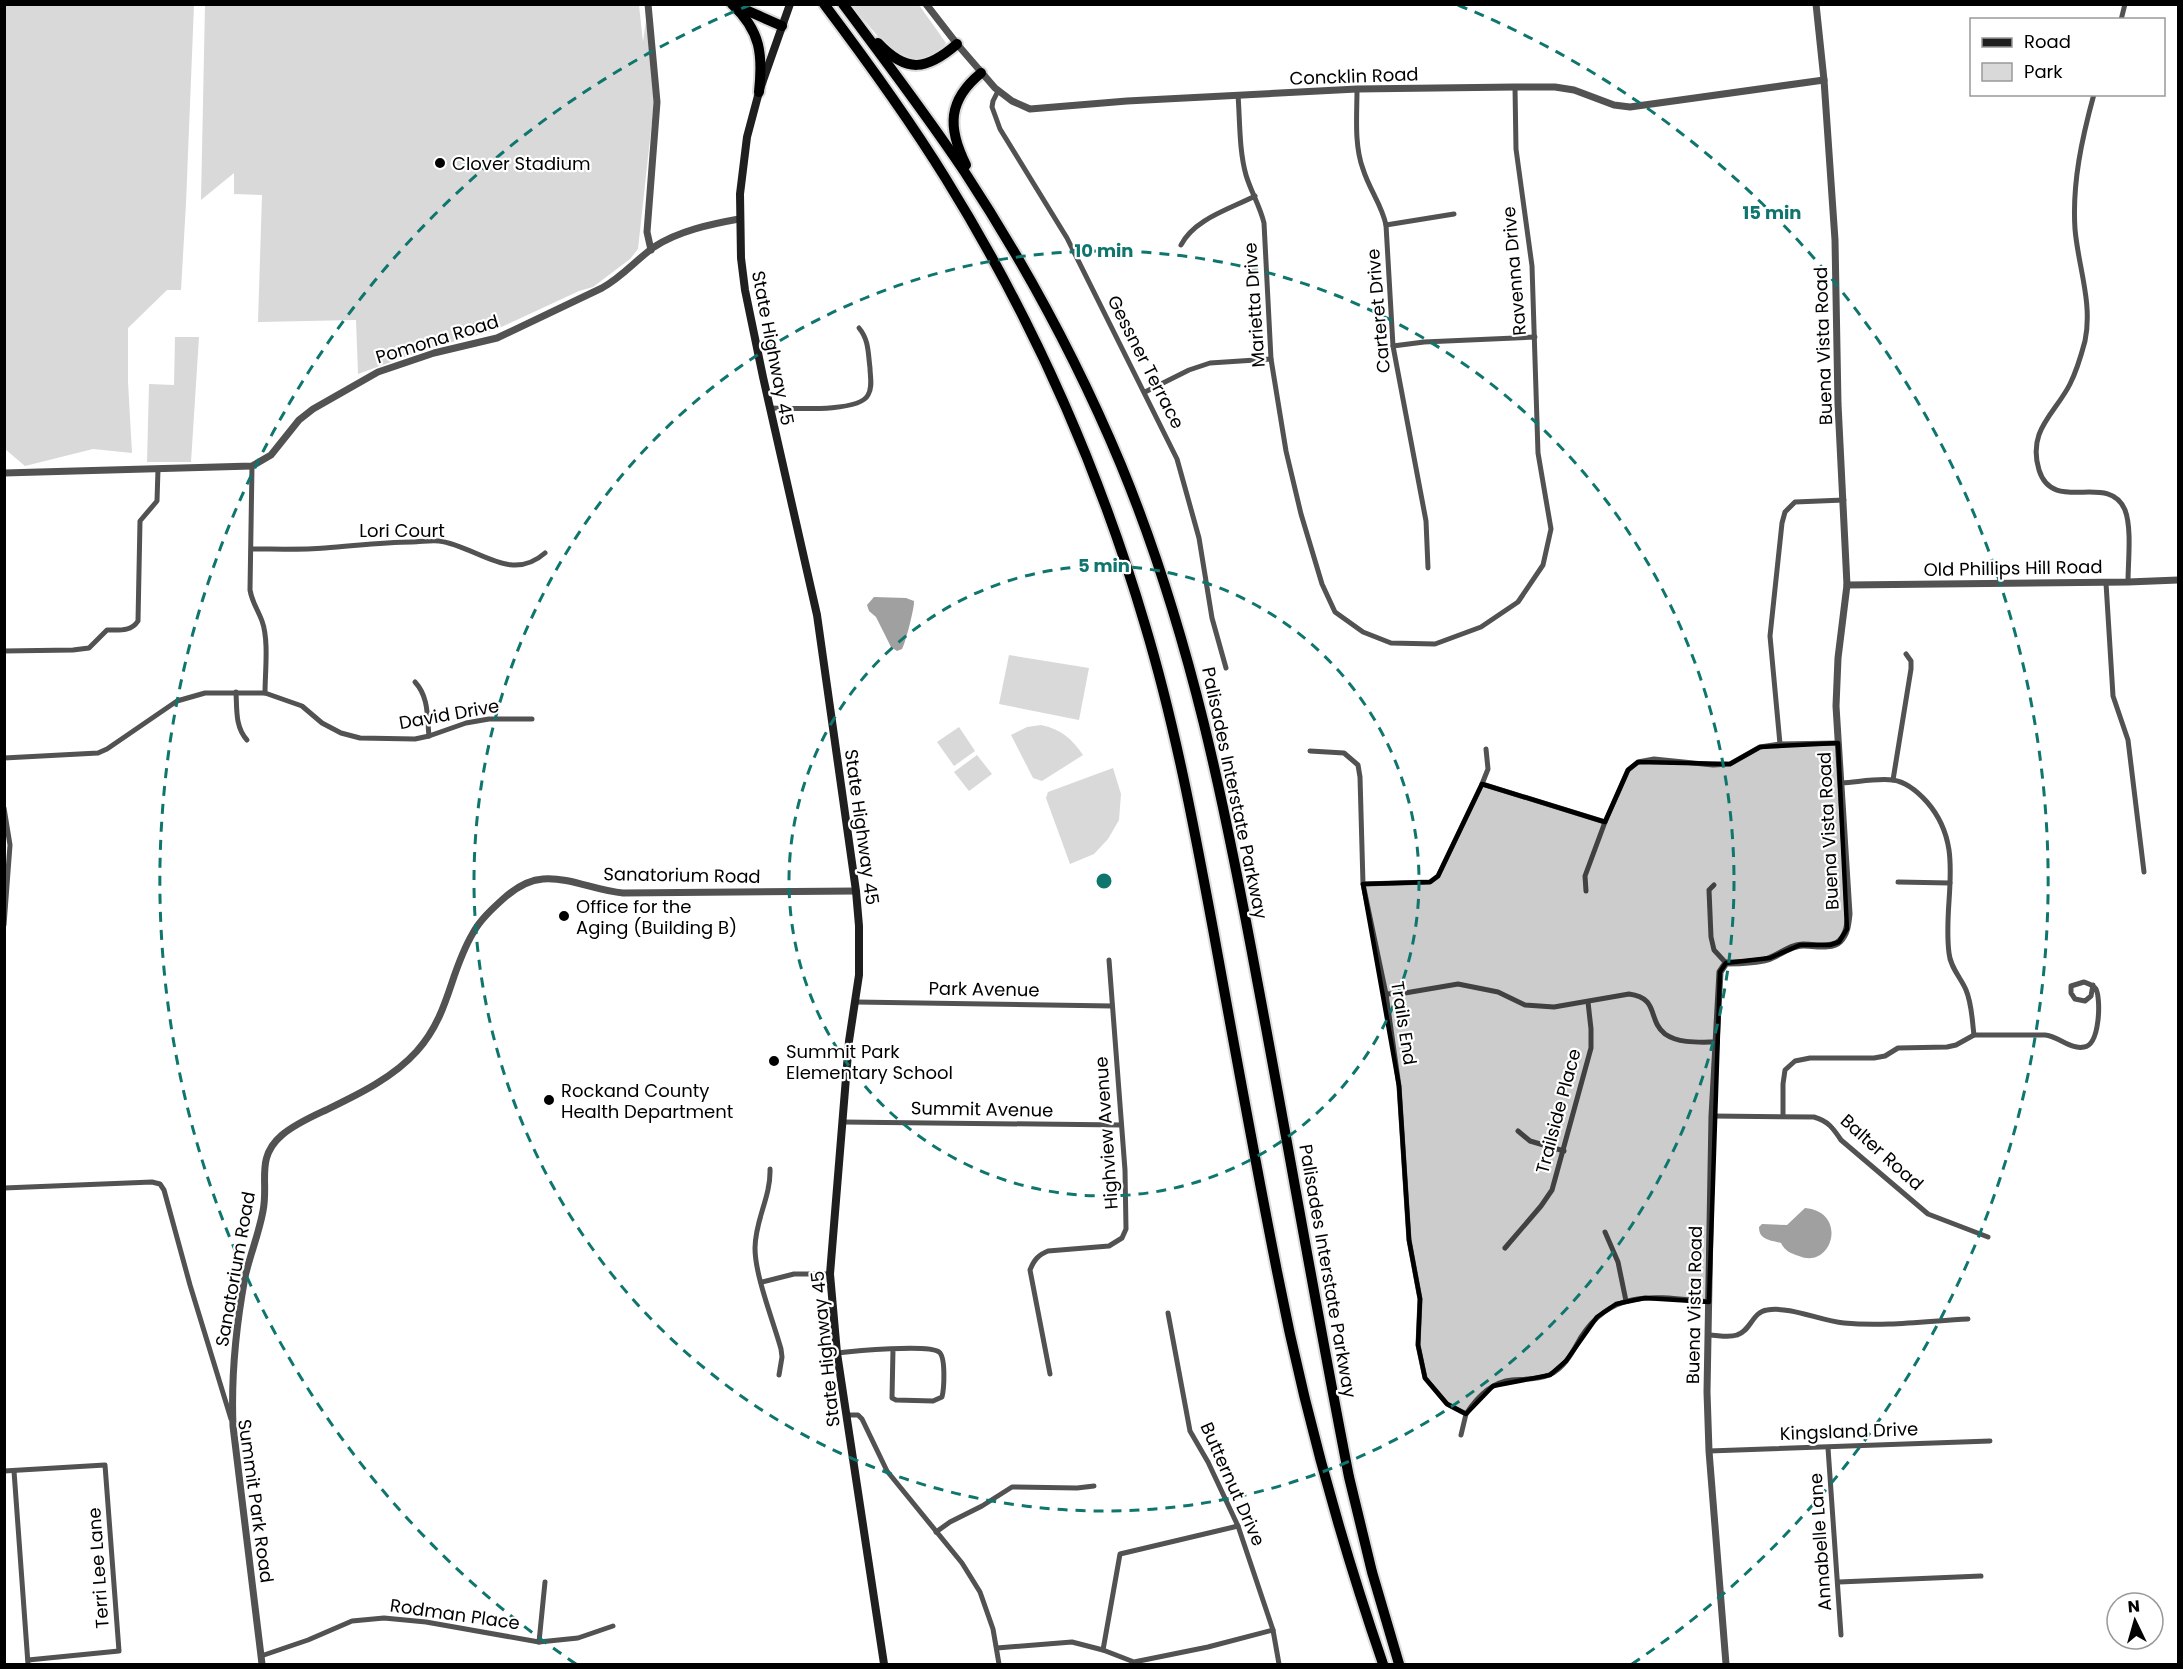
<svg xmlns="http://www.w3.org/2000/svg" width="2183" height="1669" font-family="Poppins,sans-serif">
<rect width="100%" height="100%" fill="#fff"/>
<g fill="#d9d9d9">
<polygon points="4,5 194,5 186,203 181,290 167,290 128,328 128,382 132,453 93,449 25,466 5,449"/>
<polygon points="205,5 639,5 643,42 646,20 655,93 638,249 630,259 593,287 579,291 495,330 424,350 358,374 356,320 258,322 262,195 234,194 234,173 201,200"/>
<polygon points="851,5 919,5 946,43 936,57 915,60 887,47"/>
<polygon points="175,337 199,337 191,462 147,462 149,384 174,385"/>
<polygon points="1009,655 1089,668 1079,720 999,704"/>
<path d="M1041,725C1061,729 1072,739 1083,755L1042,781L1033,778L1011,735L1027,727Z"/>
<polygon points="959,727 975,751 954,766 937,742"/>
<polygon points="977,755 992,774 969,791 954,772"/>
<polygon points="1113,768 1121,794 1119,820 1108,839 1094,854 1070,864 1046,798 1048,792"/>
</g>
<g fill="#a0a0a0">
<path d="M874,597L906,598L914,601C915,606 905,645 902,649L897,651L891,647L876,617L869,611L867,605Z"/>
<path d="M1805,1208C1849,1212 1832,1270 1799,1256C1790,1253 1785,1251 1781,1243C1770,1240 1759,1240 1759,1227L1762,1224L1787,1225Z"/>
</g>
<g fill="none" stroke-linecap="round" stroke-linejoin="round">
<defs>
<g id="motorway">
<path d="M732,4C761,31 763,55 759,92"/>
<path d="M824,4C867,61 909,119 946,179C1032,318 1099,469 1145,625C1175,725 1194,827 1213,929C1233,1039 1253,1150 1275,1261C1301,1398 1338,1533 1383,1664"/>
<path d="M843,4C884,59 926,114 964,171C1025,264 1078,362 1121,465C1191,635 1225,806 1258,985C1289,1149 1317,1314 1349,1477L1372,1572L1399,1664"/>
<polyline points="739,7 782,26"/>
<path d="M878,43C907,74 927,70 957,44"/>
<path d="M966,165C947,127 948,100 981,73"/>
</g>
</defs>
<use href="#motorway" stroke="#dbdbdb" stroke-width="14"/>
<g stroke="#525252" stroke-width="5">
<polyline points="2121,20 2125,4"/>
<path d="M1357,89C1357,115 1354,145 1363,169C1369,189 1382,205 1386,225L1393,346L1426,521L1428,568"/>
<polyline points="998,91 993,101 992,107 1000,129 1067,238 1177,459 1199,538 1212,618 1226,668"/>
<path d="M2094,94C2082,138 2072,183 2075,229C2078,266 2093,303 2085,341C2081,356 2077,370 2070,384C2055,414 2027,430 2039,470C2053,515 2109,471 2125,510C2132,528 2128,562 2128,582"/>
<path d="M1238,95C1240,121 1239,150 1246,175C1251,192 1260,206 1264,223L1271,359L1286,451L1301,514L1322,584L1335,612L1363,632L1391,643L1435,644L1481,627L1518,602L1543,565L1551,529L1538,453L1532,266L1516,149L1515,87"/>
<polyline points="1386,225 1454,214"/>
<path d="M1181,245C1194,219 1230,209 1255,196"/>
<polyline points="1393,346 1424,342 1535,337"/>
<polyline points="1145,392 1189,370 1210,363 1271,359"/>
<path d="M770,408C790,408 859,413 868,395C873,387 870,376 870,368C868,353 869,340 859,328"/>
<path d="M252,466L250,590C252,602 258,610 262,621C269,640 265,672 265,693"/>
<path d="M252,549C276,549 301,550 325,548C354,546 382,542 412,542C421,542 430,540 439,541C477,546 510,584 545,553"/>
<polyline points="2106,583 2113,696 2128,740 2144,872"/>
<path d="M4,651L73,650L89,648L107,630C119,630 131,632 138,621L140,521L157,501L158,469"/>
<path d="M415,682C429,697 427,717 429,736"/>
<path d="M236,692C237,709 235,727 247,740"/>
<polyline points="1780,744 1770,636 1782,523 1785,512 1795,502 1844,500"/>
<path d="M1310,751L1344,753L1358,765L1360,777L1363,884L1386,994L1399,1086L1409,1240L1420,1299L1418,1345L1425,1378L1447,1404L1466,1414C1477,1397 1491,1382 1512,1380C1524,1379 1537,1380 1549,1375C1565,1368 1573,1351 1581,1337C1613,1287 1658,1297 1709,1302"/>
<polyline points="4,758 98,753 107,749 177,701 205,693 265,693 302,706 322,723 341,733 360,738 415,739 429,736 466,723 489,719 532,719"/>
<polyline points="1893,780 1911,669 1911,661 1906,654"/>
<path d="M1842,783C1858,782 1877,778 1893,780C1907,782 1918,792 1927,802C1967,848 1942,899 1949,953C1950,967 1961,978 1966,990C1972,1004 1972,1020 1974,1035"/>
<polyline points="1482,784 1605,822"/>
<polyline points="4,808 10,845 4,925"/>
<polyline points="1898,882 1950,883"/>
<polyline points="1363,884 1430,882 1438,876 1482,784 1488,769 1486,749"/>
<polyline points="1714,885 1709,890 1711,937 1714,950 1726,963"/>
<polyline points="1586,891 1585,876 1605,822 1628,770 1638,762 1654,759 1713,765 1730,764 1760,747 1780,744 1838,743"/>
<path d="M1386,994L1405,993L1458,984L1498,992L1525,1005L1554,1007L1629,994C1660,998 1647,1020 1665,1034C1679,1044 1701,1042 1717,1042"/>
<polyline points="856,1002 1112,1006"/>
<path d="M1712,1116L1814,1117C1828,1121 1833,1128 1841,1140L1928,1214L1988,1237"/>
<path d="M1783,1116V1084L1785,1070L1795,1061L1810,1058H1874L1885,1056L1898,1048L1947,1047L1956,1045L1974,1035H2045C2058,1036 2071,1050 2084,1047C2100,1045 2101,999 2096,989C2093,985 2089,984 2084,982L2071,986V993L2075,999L2085,1001L2091,996L2093,985"/>
<polyline points="842,1122 1121,1125"/>
<polyline points="1518,1131 1530,1141 1564,1151"/>
<path d="M770,1169C771,1197 755,1220 755,1248C755,1276 773,1320 781,1349L782,1357L779,1375"/>
<polyline points="4,1188 152,1182 160,1184 164,1190 190,1285 231,1419"/>
<polyline points="1605,1232 1618,1262 1626,1301"/>
<polyline points="1505,1248 1541,1206 1552,1190 1591,1048 1591,1029 1588,1002"/>
<polyline points="762,1282 794,1274 830,1274"/>
<polyline points="1168,1313 1190,1431 1208,1462 1238,1526 1273,1630 1279,1664"/>
<path d="M1709,1335C1718,1335 1728,1338 1737,1335C1751,1331 1752,1312 1767,1310C1791,1306 1820,1321 1844,1323C1885,1327 1928,1321 1968,1319"/>
<path d="M837,1353C853,1351 929,1344 939,1352C946,1357 944,1389 942,1397L933,1401L896,1400L892,1398L893,1349"/>
<path d="M1050,1374L1030,1270C1034,1260 1038,1255 1048,1251L1109,1246L1122,1238L1126,1229L1125,1170L1109,960"/>
<polyline points="846,1415 858,1415 862,1419 887,1471 962,1563 980,1592 993,1629 999,1664"/>
<polyline points="1461,1435 1466,1414"/>
<polyline points="1828,1448 1841,1635"/>
<polyline points="1709,1451 1990,1441"/>
<polyline points="4,1471 105,1465 119,1651 28,1660"/>
<polyline points="14,1471 28,1664"/>
<polyline points="936,1532 950,1522 982,1506 1012,1487 1077,1488 1094,1486"/>
<polyline points="1839,1582 1981,1576"/>
<polyline points="539,1642 545,1582"/>
<polyline points="997,1648 1072,1642 1103,1650 1134,1662 1208,1647 1273,1630"/>
<polyline points="1103,1650 1120,1554 1238,1526"/>
<polyline points="261,1656 308,1640 352,1621 384,1618 426,1622 539,1642 578,1638 613,1626"/>
</g>
<g stroke="#525252" stroke-width="7">
<polyline points="648,4 657,102 647,232 651,250"/>
<polyline points="926,4 957,44 995,88 1012,101 1030,109 1127,101 1357,89 1515,87 1555,87 1574,90 1614,105 1630,107 1824,80"/>
<path d="M4,473L252,466L271,455L299,420L313,409L378,372L434,353L497,338L602,288C622,277 636,260 654,247C678,231 711,224 739,219"/>
<polyline points="1847,585 2128,582 2178,580"/>
<path d="M262,1664L233,1426C231,1377 236,1326 245,1277C250,1255 259,1233 263,1211C269,1182 255,1158 282,1135C295,1124 311,1117 326,1110C357,1095 393,1078 417,1051C450,1014 449,973 473,933C480,920 492,909 503,899C514,889 528,880 543,879C570,877 596,891 623,893L856,891"/>
<path d="M1726,1664L1709,1451L1707,1392L1712,1116L1720,972L1726,963C1740,963 1755,963 1768,959C1780,955 1790,945 1803,945C1814,945 1832,949 1840,941C1847,934 1848,924 1849,914L1836,706L1838,658L1847,585L1838,404L1835,240L1824,80L1816,4"/>
</g>
<polyline stroke="#1f1f1f" stroke-width="8" points="790,4 759,92 747,137 740,194 741,258 745,290 763,377 817,615 856,891 859,926 859,975 849,1041 830,1274 837,1353 884,1664"/>
<use href="#motorway" stroke="#000" stroke-width="10"/>
</g>
<path fill="#000" fill-opacity="0.2" stroke="#000" stroke-width="4.5" stroke-linejoin="round" d="M1838,743L1847,929L1839,942L1830,945H1800L1770,958L1726,963L1720,972L1709,1302L1645,1298L1616,1304L1597,1317L1566,1361L1550,1375L1493,1386L1466,1414L1447,1404L1425,1378L1418,1345L1420,1299L1409,1240L1399,1086L1363,884L1430,882L1438,876L1482,784L1605,822L1628,770L1638,762L1730,764L1760,747Z"/>
<g fill="none" stroke="#0f766e" stroke-width="3" stroke-dasharray="10 8">
<circle cx="1104" cy="881" r="315"/>
<circle cx="1104" cy="881" r="630"/>
<path d="M576 1664A945 945 0 0 1 750 5M1458 5A945 945 0 0 1 1632 1664"/>
</g>
<g fill="#000" stroke="#fff" stroke-width="2">
<circle cx="440" cy="163" r="6"/>
<circle cx="564" cy="916" r="6"/>
<circle cx="774" cy="1061" r="6"/>
<circle cx="549" cy="1100" r="6"/>
</g>
<g text-anchor="middle" dominant-baseline="central" stroke-width="4.5" stroke-linejoin="round" paint-order="stroke">
<g font-size="18" fill="#000" stroke="#fff">
<text transform="translate(1354 76) rotate(-2)">Concklin Road</text>
<text transform="translate(1514 271) rotate(-95)">Ravenna Drive</text>
<text transform="translate(1254 305) rotate(-94)">Marietta Drive</text>
<text transform="translate(1378 311) rotate(-95)">Carteret Drive</text>
<text transform="translate(437 339) rotate(-17)">Pomona Road</text>
<text transform="translate(1823 346) rotate(-92)">Buena Vista Road</text>
<text transform="translate(773 348) rotate(79)">State Highway 45</text>
<text transform="translate(1146 362) rotate(63)">Gessner Terrace</text>
<text x="402" y="530">Lori Court</text>
<text transform="translate(2013 568) rotate(-1)">Old Phillips Hill Road</text>
<text transform="translate(449 714) rotate(-10)">David Drive</text>
<text transform="translate(1235 793) rotate(78)">Palisades Interstate Parkway</text>
<text transform="translate(862 827) rotate(82)">State Highway 45</text>
<text transform="translate(1828 831) rotate(-93)">Buena Vista Road</text>
<text transform="translate(682 875) rotate(1)">Sanatorium Road</text>
<text transform="translate(984 989) rotate(1)">Park Avenue</text>
<text transform="translate(1404 1023) rotate(81)">Trails End</text>
<text transform="translate(982 1109) rotate(1)">Summit Avenue</text>
<text transform="translate(1558 1111) rotate(-75)">Trailside Place</text>
<text transform="translate(1106 1133) rotate(-94)">Highview Avenue</text>
<text transform="translate(1882 1152) rotate(42)">Balter Road</text>
<text transform="translate(235 1269) rotate(-80)">Sanatorium Road</text>
<text transform="translate(1328 1271) rotate(80)">Palisades Interstate Parkway</text>
<text transform="translate(1694 1305) rotate(-89)">Buena Vista Road</text>
<text transform="translate(825 1349) rotate(-96)">State Highway 45</text>
<text transform="translate(1849 1431) rotate(-2)">Kingsland Drive</text>
<text transform="translate(1233 1484) rotate(66)">Butternut Drive</text>
<text transform="translate(256 1501) rotate(82)">Summit Park Road</text>
<text transform="translate(1820 1542) rotate(-94)">Annabelle Lane</text>
<text transform="translate(98 1568) rotate(-94)">Terri Lee Lane</text>
<text transform="translate(455 1614) rotate(8)">Rodman Place</text>
</g>
<g font-size="18" fill="#000" stroke="#fff" text-anchor="start">
<text x="452" y="163">Clover Stadium</text>
<text x="576" y="906">Office for the<tspan x="576" dy="21">Aging (Building B)</tspan></text>
<text x="786" y="1051">Summit Park<tspan x="786" dy="21">Elementary School</tspan></text>
<text x="561" y="1090">Rockand County<tspan x="561" dy="21">Health Department</tspan></text>
</g>
</g>
<circle cx="1104" cy="881" r="9" fill="#0f766e" stroke="#fff" stroke-width="3"/>
<g font-size="18" text-anchor="middle" font-weight="bold" fill="#0f766e" stroke="#fff" stroke-width="4.5" stroke-linejoin="round" paint-order="stroke">
<text x="1772" y="219">15 min</text>
<text x="1104" y="257">10 min</text>
<text x="1104" y="572">5 min</text>
</g>
<rect width="2183" height="1669" fill="none" stroke="#000000" stroke-width="12"/>
<rect x="1970" y="18" width="195" height="78" fill="#ffffff" stroke="#999999" stroke-width="1.5"/>
<rect x="1982" y="38" width="30" height="9" fill="#1f1f1f" stroke="#999999" stroke-width="1.5"/>
<text x="2024" y="48" font-size="18" fill="#000000">Road</text>
<rect x="1982" y="63" width="30" height="18" fill="#d9d9d9" stroke="#999999" stroke-width="1.5"/>
<text x="2024" y="78" font-size="18" fill="#000000">Park</text>
<g transform="translate(2135 1621) rotate(355)"><circle r="28" fill="#ffffff" stroke="#999999" stroke-width="1.5"/>
<path d="M0-4.5L10 22L0 15L-10 22Z" fill="#000000"/>
<text y="-9" font-size="16" font-weight="bold" text-anchor="middle" fill="#000000">N</text>
</g>
</svg>
